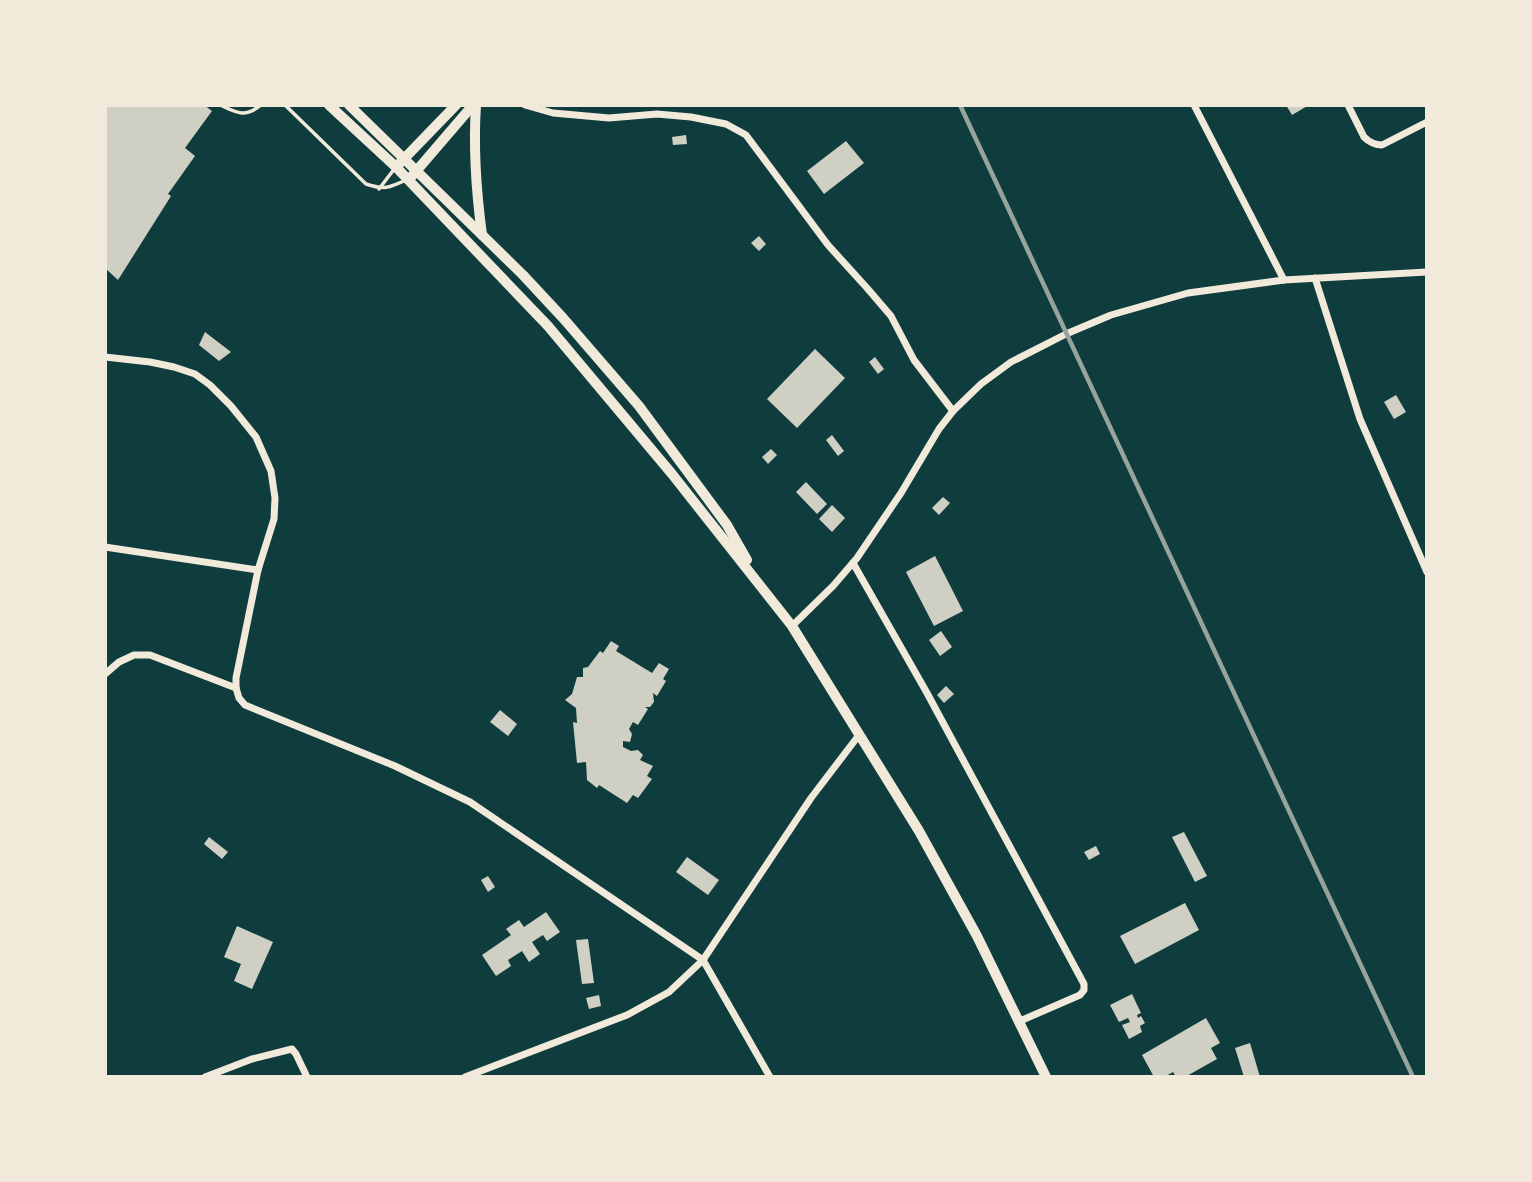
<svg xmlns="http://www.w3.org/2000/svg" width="1532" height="1182" font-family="Overpass,sans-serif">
<rect width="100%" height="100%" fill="#0f3d3e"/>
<g fill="#cfcfc3">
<polygon points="105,105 204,105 212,111 185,148 195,156 168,194 171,196 118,280 105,268"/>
<polygon points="1286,105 1309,105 1292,115"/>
<polygon points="686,135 687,144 673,145 672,137"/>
<polygon points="846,141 864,163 824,194 807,171"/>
<polygon points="759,236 766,244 759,251 751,243"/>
<polygon points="205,332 231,352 219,361 199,345"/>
<polygon points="815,349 845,378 797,428 767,399"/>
<polygon points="875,357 884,369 878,374 869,362"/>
<polygon points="1396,395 1406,412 1394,419 1384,402"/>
<polygon points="832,435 844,451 838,456 826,440"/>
<polygon points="771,449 777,455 768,464 762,457"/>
<polygon points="806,482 827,504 817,514 796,492"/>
<polygon points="943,497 950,503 939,515 932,508"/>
<polygon points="832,505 845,518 832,532 819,519"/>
<polygon points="935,556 963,611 934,626 906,572"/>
<polygon points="941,631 952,647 940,656 929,640"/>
<polygon points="611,641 619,646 616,651 652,673 659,663 669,669 663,679 666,681 657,696 653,693 654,702 650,707 645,707 648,709 638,725 633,722 629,729 632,734 630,742 623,741 623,747 631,751 638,750 643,755 640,760 653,766 647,776 652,779 638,798 633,795 627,803 599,785 597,788 587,780 586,762 577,763 573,722 577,723 576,708 565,700 572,694 577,677 583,677 583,668 588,667 600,651 603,653"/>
<polygon points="946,686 954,694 944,703 937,695"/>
<polygon points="500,710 517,724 508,736 490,722"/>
<polygon points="1184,832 1207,876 1195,882 1172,837"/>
<polygon points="209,837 228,852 222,859 204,844"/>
<polygon points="1096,846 1100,854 1089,860 1084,852"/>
<polygon points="687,857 719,880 708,895 676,872"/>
<polygon points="488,876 495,887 488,892 481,880"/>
<polygon points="1185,903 1199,930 1135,964 1120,936"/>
<polygon points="546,912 560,932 547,941 543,935 532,942 540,954 529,962 522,951 508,960 511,966 496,976 482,955 511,935 506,929 519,920 524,927"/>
<polygon points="237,926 273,942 252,989 234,981 241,964 224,957"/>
<polygon points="588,939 594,983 582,984 576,940"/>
<polygon points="1132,994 1141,1013 1137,1015 1138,1018 1141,1016 1145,1023 1140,1026 1142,1032 1129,1039 1122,1025 1130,1022 1128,1018 1119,1022 1110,1005"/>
<polygon points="599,995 601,1006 589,1009 586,998"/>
<polygon points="1206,1018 1220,1043 1211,1048 1217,1059 1185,1077 1176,1077 1173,1072 1164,1077 1154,1077 1142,1055"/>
<polygon points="1250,1043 1260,1077 1244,1077 1235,1048"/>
</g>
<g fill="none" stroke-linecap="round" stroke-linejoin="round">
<g stroke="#f1e9da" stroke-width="3.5">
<path d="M220,105C237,113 245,118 261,105"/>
<path d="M285,105L366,184C384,190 389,188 406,180"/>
<polyline points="379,189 395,168"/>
</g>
<g stroke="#f1e9da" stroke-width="7">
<polyline points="525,105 553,113 609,118 657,114 691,117 726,124 746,135 828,245 867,288 891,316 914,360 953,411"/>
<polyline points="1194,105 1284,280"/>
<path d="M1348,105L1364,137C1369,142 1375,145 1382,145L1427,122"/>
<polyline points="1315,278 1360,419 1427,572"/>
<polyline points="105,357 150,362 174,367 195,374 210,385 231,406 256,437 271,471 275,498 274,519 258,570 236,678 236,688 239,698 245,705 395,766 470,802 703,960 770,1077"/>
<polyline points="105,547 258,570"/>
<polyline points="853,563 927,693 1084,984 1084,990 1080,995 1020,1021"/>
<polyline points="792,626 833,586 857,558 901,493 939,429 953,411 981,384 1011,362 1066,334 1111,315 1188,293 1284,280 1427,272"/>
<polyline points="105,674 119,662 134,655 150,655 236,688"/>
<polyline points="205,1077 252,1059 292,1049 296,1054 307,1077"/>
<polyline points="465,1077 627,1015 669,992 703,960 811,798 859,735"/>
</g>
<g stroke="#f1e9da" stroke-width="10">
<polyline points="399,164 456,105"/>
<polyline points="412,176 473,105"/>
</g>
<g stroke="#f1e9da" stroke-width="10">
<polyline points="329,105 396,167 548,326 672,474 792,626 919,831 977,936 1046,1077"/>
<polyline points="349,105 523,275 563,318 639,406 727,525 747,560"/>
<path d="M476,105C473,150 476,190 482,235"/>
</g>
<polyline stroke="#97a49c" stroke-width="4.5" points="960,105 1413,1077"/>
</g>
<rect width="1532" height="1182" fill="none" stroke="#f1e9da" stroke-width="214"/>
</svg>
